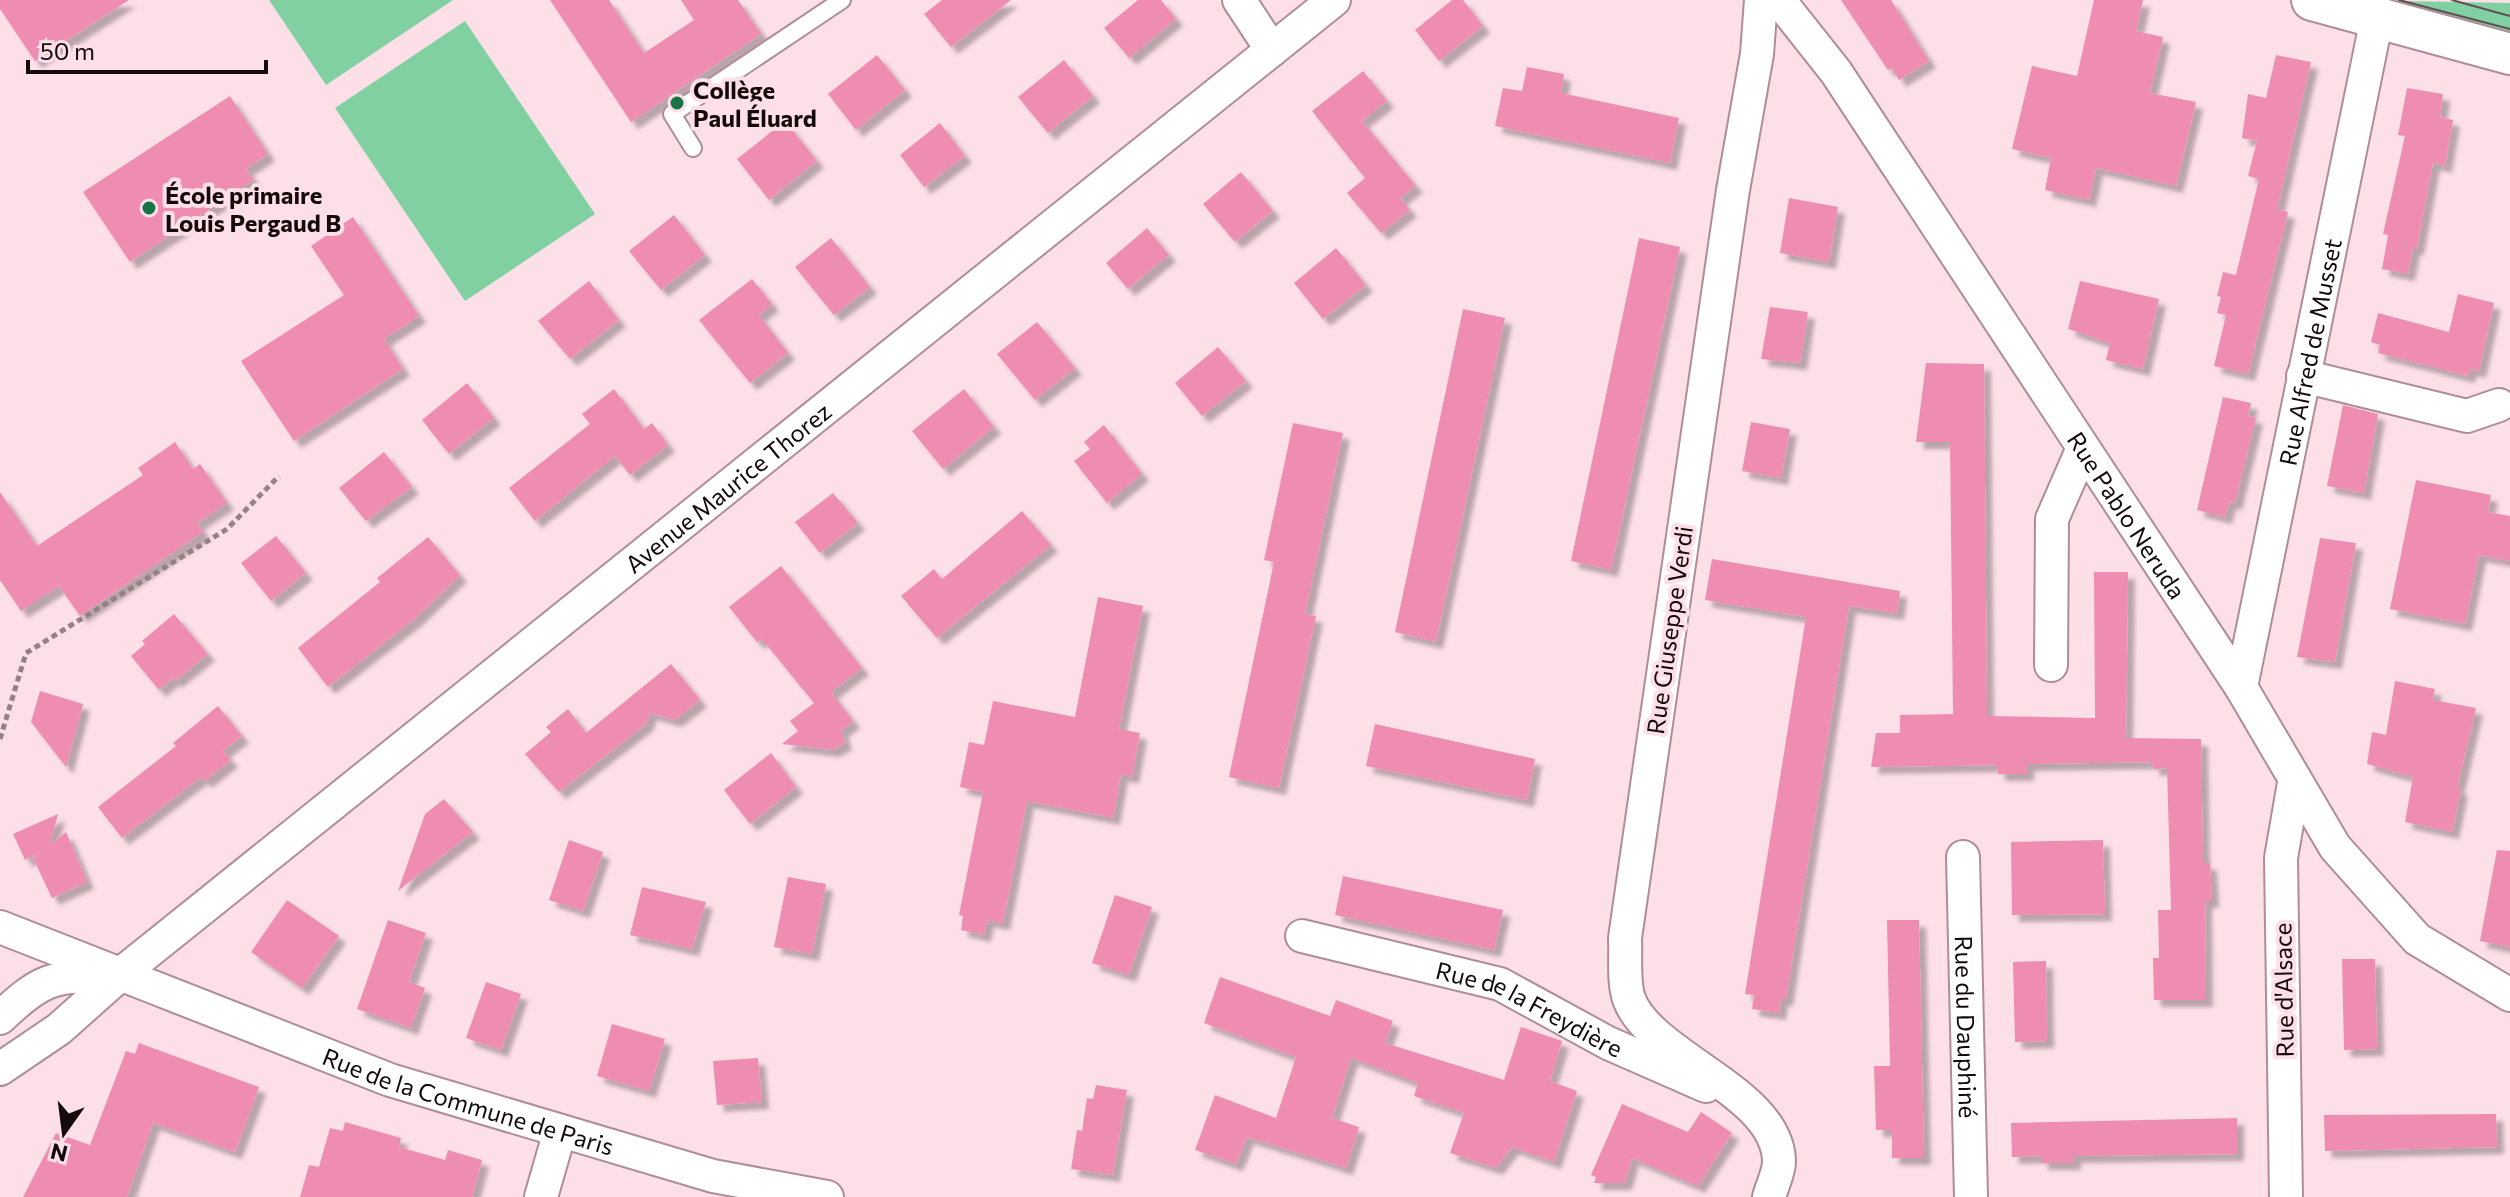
<svg xmlns="http://www.w3.org/2000/svg" width="2510" height="1197" font-family="Commissioner,sans-serif">
<defs>
<filter id="shadow"><feDropShadow dx="7" dy="7" stdDeviation="2" flood-color="#0004"/></filter>
</defs>
<rect width="100%" height="100%" fill="#fddfe8"/>
<g fill="#81d0a1">
<polygon points="269,0 453,0 326,85"/>
<polygon points="2346,0 2510,3 2510,43"/>
<polygon points="465,21 595,214 465,301 335,108"/>
</g>
<g fill="#ee8db1" filter="url(#shadow)">
<polygon points="0,0 129,0 35,61 0,9"/>
<polygon points="550,0 609,0 644,53 694,20 681,0 738,0 761,34 631,122"/>
<polygon points="942,0 1011,0 951,47 924,14"/>
<polygon points="1138,0 1161,0 1176,19 1129,58 1104,28"/>
<polygon points="1452,0 1463,0 1483,26 1439,61 1415,30"/>
<polygon points="1841,0 1891,0 1929,61 1899,80 1892,68 1888,70"/>
<polygon points="2094,0 2143,0 2136,31 2163,37 2150,93 2196,102 2176,186 2096,168 2089,200 2045,190 2051,158 2012,149 2032,66 2077,76"/>
<polygon points="877,55 905,90 856,130 828,94"/>
<polygon points="2276,55 2311,62 2277,209 2288,212 2248,374 2214,366 2226,315 2217,313 2221,297 2217,296 2223,272 2236,275 2259,179 2248,176 2257,141 2242,138 2248,94 2266,98"/>
<polygon points="1064,60 1093,96 1048,133 1018,97"/>
<polygon points="1527,67 1564,74 1561,93 1679,118 1670,163 1495,126 1503,88 1522,91"/>
<polygon points="1363,71 1387,101 1362,121 1416,186 1400,198 1410,210 1381,233 1347,193 1365,178 1312,111"/>
<polygon points="2407,88 2443,94 2440,117 2453,120 2445,166 2433,163 2417,248 2413,248 2408,274 2382,269 2388,235 2383,234 2405,136 2398,135"/>
<polygon points="230,96 268,154 246,169 254,180 130,262 83,192"/>
<polygon points="785,121 817,161 769,200 737,159"/>
<polygon points="940,123 965,156 924,187 900,155"/>
<polygon points="1241,172 1273,211 1235,242 1203,204"/>
<polygon points="1789,198 1838,207 1829,262 1780,253"/>
<polygon points="674,215 705,255 661,290 629,251"/>
<polygon points="353,217 419,316 384,339 403,369 294,441 241,361 344,295 311,246"/>
<polygon points="1147,228 1169,255 1128,289 1106,263"/>
<polygon points="831,238 870,287 834,315 795,267"/>
<polygon points="1639,238 1680,247 1611,570 1571,561"/>
<polygon points="1336,248 1366,285 1323,319 1294,283"/>
<polygon points="752,279 772,304 759,315 788,353 750,383 699,320"/>
<polygon points="589,281 619,320 570,359 538,321"/>
<polygon points="2080,281 2159,299 2143,369 2106,360 2110,343 2068,329"/>
<polygon points="2458,294 2494,303 2479,371 2470,369 2468,376 2378,353 2380,345 2371,342 2378,313 2449,332"/>
<polygon points="1770,307 1808,312 1800,363 1761,359"/>
<polygon points="1463,309 1505,318 1436,642 1395,632"/>
<polygon points="1037,322 1075,368 1035,400 997,354"/>
<polygon points="1218,347 1246,381 1202,416 1175,383"/>
<polygon points="1926,363 1984,364 1987,716 2095,718 2094,572 2128,572 2126,738 2201,739 2203,863 2210,863 2212,901 2205,901 2206,1000 2154,1000 2153,958 2159,958 2158,910 2171,910 2167,768 2153,769 2152,762 2027,764 2027,774 1998,774 1998,765 1871,767 1876,733 1900,733 1900,715 1953,714 1950,442 1916,442"/>
<polygon points="467,383 494,418 449,454 422,420"/>
<polygon points="614,389 644,429 652,423 668,445 630,475 615,456 535,521 509,488 590,424 582,414"/>
<polygon points="964,389 994,427 943,469 912,431"/>
<polygon points="2223,397 2251,403 2248,416 2256,417 2235,503 2229,502 2225,517 2197,510"/>
<polygon points="2343,405 2378,414 2364,493 2327,486"/>
<polygon points="1751,422 1790,429 1781,478 1742,471"/>
<polygon points="1293,423 1343,433 1305,614 1316,616 1279,788 1229,777 1274,562 1264,560"/>
<polygon points="1104,425 1142,474 1107,503 1074,461 1090,449 1084,442"/>
<polygon points="175,442 193,469 200,464 227,503 197,523 203,532 80,616 59,586 21,611 0,580 0,492 37,546 143,475 138,468"/>
<polygon points="384,452 412,487 366,521 339,488"/>
<polygon points="2416,480 2491,495 2488,512 2510,516 2510,561 2479,555 2465,624 2390,609"/>
<polygon points="833,493 858,523 820,553 795,522"/>
<polygon points="1022,511 1051,545 937,638 901,596 934,569 942,579"/>
<polygon points="276,536 306,573 271,601 241,563"/>
<polygon points="428,537 460,575 416,618 328,687 298,648 380,582 377,578"/>
<polygon points="2320,538 2356,543 2335,662 2297,657"/>
<polygon points="1712,559 1900,591 1897,613 1849,606 1786,999 1781,999 1779,1013 1752,1009 1754,995 1745,994 1806,617 1705,600"/>
<polygon points="781,566 862,668 831,692 853,721 841,731 845,743 833,750 782,744 798,731 790,721 814,703 762,639 757,642 729,607"/>
<polygon points="1098,597 1143,606 1119,729 1140,733 1132,777 1121,774 1113,818 1027,801 1003,923 987,920 984,935 961,930 963,916 959,915 983,792 960,787 969,742 984,745 993,701 1075,717"/>
<polygon points="174,614 208,654 175,681 173,678 159,690 131,656 145,644 142,641"/>
<polygon points="671,664 700,700 675,720 650,713 646,724 559,792 525,754 551,732 546,727 568,709 586,733"/>
<polygon points="2395,681 2435,689 2433,700 2476,708 2457,788 2461,789 2452,832 2405,822 2413,777 2367,764 2372,732 2386,735"/>
<polygon points="40,691 83,704 66,767 31,722"/>
<polygon points="218,706 242,736 223,751 231,760 205,781 201,777 122,838 98,807 176,746 173,743"/>
<polygon points="1375,724 1535,759 1527,800 1366,766"/>
<polygon points="771,753 796,787 750,824 724,790"/>
<polygon points="444,799 473,832 398,891 425,814"/>
<polygon points="58,814 50,845 66,832 87,882 52,898 33,858 39,853 25,860 13,834"/>
<polygon points="569,840 603,852 583,911 549,900"/>
<polygon points="2103,840 2105,914 2012,915 2011,842"/>
<polygon points="2497,850 2510,851 2510,947 2480,941"/>
<polygon points="1343,876 1503,910 1494,950 1335,915"/>
<polygon points="788,877 826,884 812,954 774,947"/>
<polygon points="642,887 706,902 692,949 630,935"/>
<polygon points="1115,895 1152,907 1129,975 1092,963"/>
<polygon points="287,900 339,936 302,988 251,952"/>
<polygon points="388,920 426,933 409,982 425,988 411,1028 357,1009"/>
<polygon points="1887,920 1919,920 1924,1158 1892,1158 1892,1130 1876,1130 1874,1066 1890,1066"/>
<polygon points="2342,959 2375,959 2377,1049 2344,1050"/>
<polygon points="2046,961 2047,1041 2015,1042 2013,962"/>
<polygon points="1220,977 1330,1016 1336,1000 1393,1021 1385,1043 1504,1080 1521,1027 1562,1041 1550,1081 1577,1091 1554,1162 1512,1147 1496,1168 1450,1153 1464,1113 1414,1096 1418,1083 1351,1058 1332,1118 1359,1127 1346,1168 1247,1137 1236,1164 1195,1150 1215,1095 1276,1118 1296,1057 1204,1023"/>
<polygon points="486,982 521,994 501,1050 466,1038"/>
<polygon points="612,1024 665,1039 649,1091 597,1076"/>
<polygon points="139,1043 259,1087 235,1152 153,1123 127,1197 23,1197 56,1133 90,1145 126,1051 135,1054"/>
<polygon points="758,1058 762,1102 717,1105 713,1061"/>
<polygon points="1096,1085 1127,1090 1113,1175 1071,1169 1077,1130 1082,1131 1087,1098 1093,1099"/>
<polygon points="1622,1104 1688,1132 1701,1112 1732,1133 1698,1186 1632,1158 1625,1183 1594,1183 1596,1177 1591,1175"/>
<polygon points="2496,1114 2497,1147 2325,1151 2324,1115"/>
<polygon points="2237,1118 2237,1154 2074,1156 2074,1163 2041,1163 2041,1156 2012,1157 2011,1123"/>
<polygon points="345,1122 401,1138 399,1147 445,1160 448,1150 482,1160 472,1197 300,1197 309,1165 319,1167 330,1128 343,1131"/>
</g>
<g fill="none" stroke-linecap="round" stroke-linejoin="round">
<defs>
<polyline id="service" points="693,148 672,114 842,0"/>
<g id="minor">
<polyline points="1239,0 1272,50"/>
<path d="M1761,0L1757,54L1733,190L1625,938C1626,956 1623,982 1629,999C1650,1057 1779,1092 1779,1162C1779,1172 1772,1186 1769,1197"/>
<path id="s1" d="M1779,0L1836,72L2241,687L2335,847L2417,939L2510,995"/>
<polyline points="2303,376 2467,416 2499,405"/>
<polyline points="2051,665 2052,519 2083,448"/>
<path id="s2" d="M2241,687L2377,18"/>
<path id="s3" d="M1963,857L1971,1197"/>
<path id="s4" d="M0,927L390,1080L713,1176L827,1197"/>
<path id="s5" d="M1302,936L1500,984L1608,1043L1706,1086"/>
<path d="M0,1018C44,976 52,978 111,974"/>
<path id="s6" d="M0,1069L59,1029L122,973L1334,0"/>
<polyline points="541,1197 560,1131"/>
<polyline points="2286,1197 2281,858 2294,783"/>
</g>
<polyline id="tertiary" points="2312,0 2510,54"/>
</defs>
<use href="#service" stroke="#af8d98" stroke-width="20"/>
<use href="#minor" stroke="#af8d98" stroke-width="36"/>
<use href="#tertiary" stroke="#af8d98" stroke-width="44"/>
<polyline stroke="#968087" stroke-width="5" stroke-dasharray="6 4" stroke-linecap="butt" points="0,739 26,653 227,529 279,476"/>
<use href="#service" stroke="#fff" stroke-width="16"/>
<use href="#minor" stroke="#fff" stroke-width="32"/>
<use href="#tertiary" stroke="#fff" stroke-width="40"/>
<g stroke="#5f4e54" stroke-width="2">
<polyline points="2399,0 2510,29"/>
<polyline points="2452,0 2510,16"/>
</g>
</g>
<g fill="#187347" stroke="#fddfe8" stroke-width="3">
<circle cx="677" cy="103" r="8"/>
<circle cx="149" cy="208" r="8"/>
</g>
<g text-anchor="middle" dominant-baseline="central" stroke-width="8" stroke-linejoin="round" paint-order="stroke">
<g font-size="24" font-weight="bold" fill="#14090d" stroke="#fddfe8" text-anchor="start">
<text x="693" y="89">Collège<tspan x="693" dy="28">Paul Éluard</tspan></text>
<text x="165" y="194">École primaire<tspan x="165" dy="28">Louis Pergaud B</tspan></text>
</g>
<g font-size="24" fill="#14090d" stroke="#fddfe8">
<text stroke="none"><textPath href="#s2" startOffset="342">Rue Alfred de Musset</textPath></text>
<text stroke="none"><textPath href="#s6" startOffset="932">Avenue Maurice Thorez</textPath></text>
<text stroke="none"><textPath href="#s1" startOffset="622">Rue Pablo Neruda</textPath></text>
<text transform="translate(1669 630) rotate(-82)">Rue Giuseppe Verdi</text>
<text transform="translate(2283 990) rotate(-91)">Rue d'Alsace</text>
<text stroke="none"><textPath href="#s5" startOffset="240">Rue de la Freydière</textPath></text>
<text stroke="none"><textPath href="#s3" startOffset="170">Rue du Dauphiné</textPath></text>
<text stroke="none"><textPath href="#s4" startOffset="500">Rue de la Commune de Paris</textPath></text>
</g>
</g>
<g transform="translate(64 1133) rotate(194)" stroke="#fddfe8" stroke-width="6" paint-order="stroke">
<path d="M0-6L14 30L0 20L-14 30Z" fill="#14090d"/>
<text y="-12" font-size="22" font-weight="bold" text-anchor="middle" fill="#14090d">N</text>
</g>
<path d="M28 60v12h238v-12" fill="none" stroke="#14090d" stroke-width="4"/>
<text x="40" y="60" font-size="24" fill="#14090d" stroke="#fddfe8" stroke-width="6" paint-order="stroke">50 m</text>
</svg>
